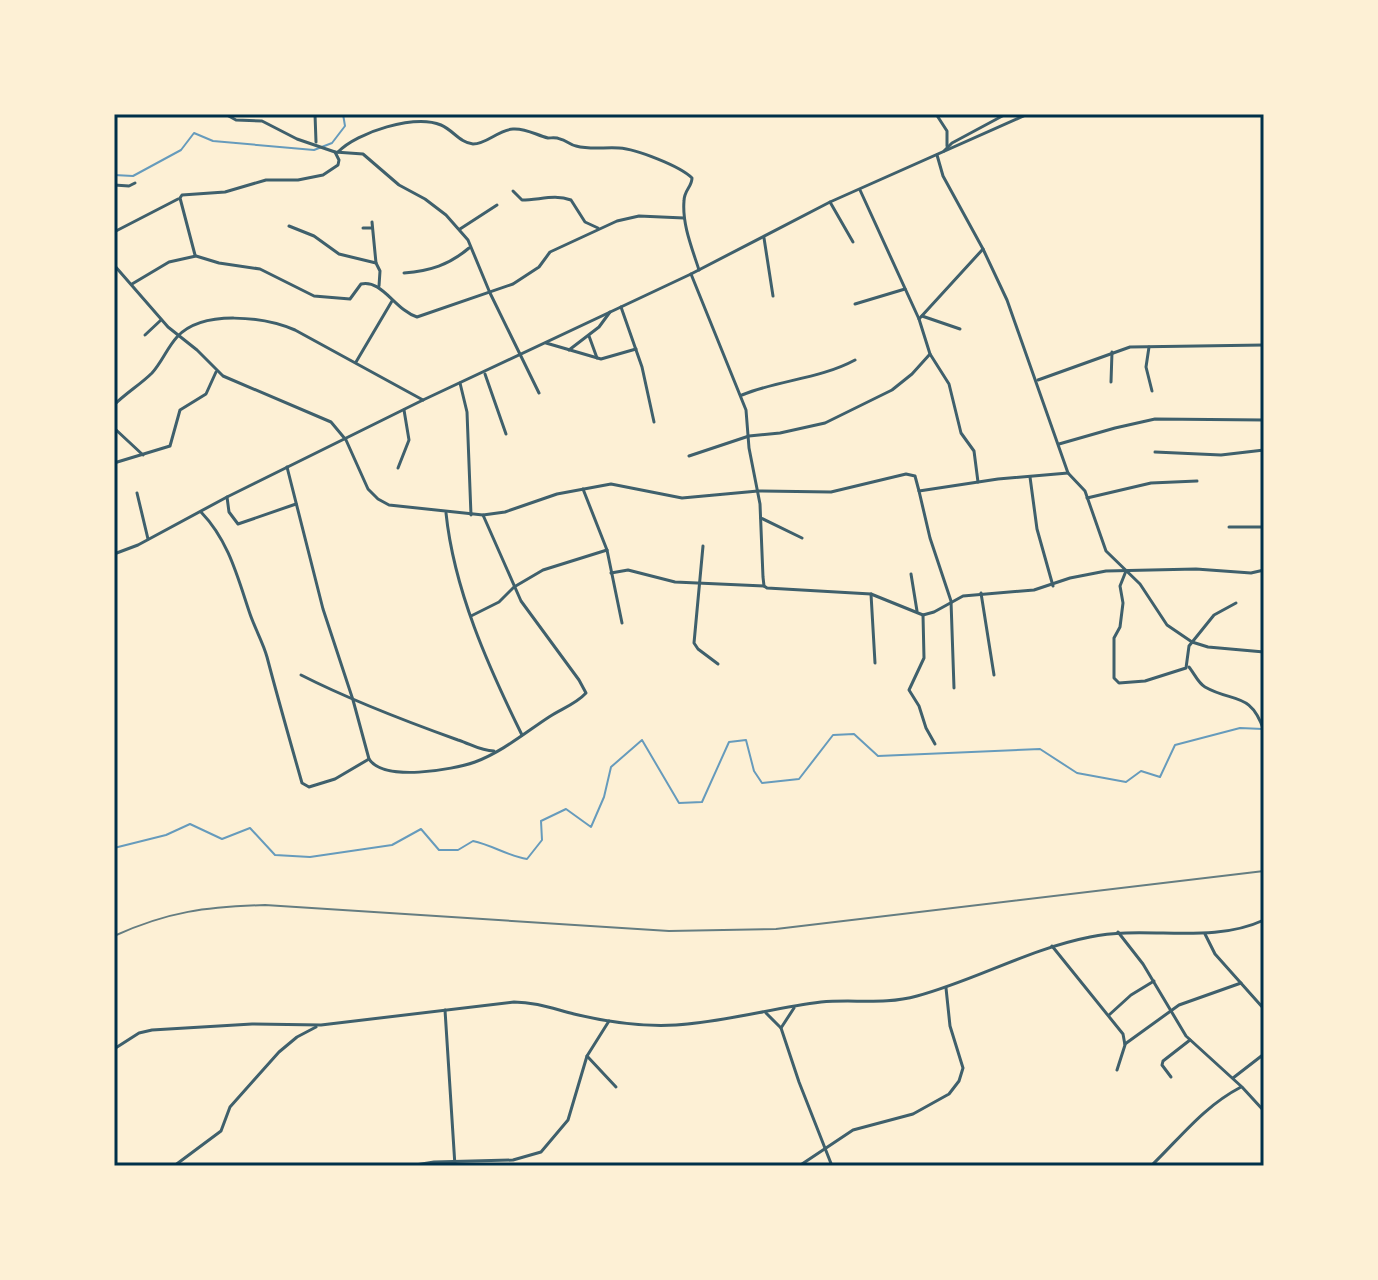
<svg xmlns="http://www.w3.org/2000/svg" width="1378" height="1280" font-family="'Asap Condensed',sans-serif">
<rect width="100%" height="100%" fill="#fdf0d5"/>
<g fill="none" stroke-linecap="round" stroke-linejoin="round">
<g stroke="#669bbc" stroke-width="2">
<polyline points="114,175 133,176 181,150 194,133 213,141 314,150 332,143 345,126 343,114"/>
<path d="M114,848L166,835L190,824L222,839L250,828L275,855L310,857L392,845L421,829L439,850H458L473,841C492,845 508,856 527,859L542,840L541,821L566,809L591,827L604,797L611,767L642,740L679,803L702,802L729,742L746,740L754,771L762,783L799,779L833,735L854,734L878,756L1040,749L1077,773L1126,782L1141,771L1160,777L1175,745L1240,728L1263,729"/>
</g>
<g stroke="#3f606c" stroke-width="3">
<polyline points="225,114 236,120 262,121 297,139 335,152 363,154 399,185 425,199 446,215 468,240 490,293 539,393"/>
<polyline points="315,114 316,142"/>
<polyline points="936,114 947,131 947,146"/>
<polyline points="944,151 952,143 1006,114"/>
<path d="M338,152C357,132 415,114 441,125C453,130 460,143 473,144C487,144 498,130 513,129C526,128 536,135 548,138C552,138 556,137 560,139C566,140 570,145 576,146C591,150 604,147 619,148C636,149 680,166 692,178C692,187 684,190 684,201C682,224 692,248 699,270"/>
<polyline points="937,155 943,176 983,249 1007,300 1068,473 1085,491 1106,551 1140,584 1167,625 1192,642 1208,647 1264,652"/>
<polyline points="114,185 129,186 135,183"/>
<path d="M513,191L522,200C539,200 555,194 571,200L585,222L598,228"/>
<polyline points="830,202 853,242"/>
<polyline points="372,222 376,263"/>
<polyline points="289,226 314,236 339,254 376,263 380,271 379,286"/>
<polyline points="363,228 372,228"/>
<polyline points="460,229 497,205"/>
<polyline points="114,232 178,199"/>
<polyline points="764,238 773,296"/>
<polyline points="195,255 180,198 182,195 225,192 266,180 298,180 323,175 338,165 339,160 335,152"/>
<polyline points="114,265 168,327 197,350 223,376 331,422 346,440 368,489 378,499 389,505 483,515 505,512 557,494 611,484 682,498 758,491 831,492 906,474 915,476 919,491 998,479 1068,473"/>
<path d="M404,273C430,271 449,265 469,248"/>
<polyline points="691,274 746,410 749,448 760,504 763,577 764,586 767,588 871,594 923,615 934,612 963,596 1034,590 1070,578 1106,571 1196,569 1251,573 1264,570"/>
<path d="M132,284L169,262L196,256L219,263L260,269L314,296L350,299L361,284C382,279 395,310 417,317L513,284L539,267L550,252L617,221L639,216L684,218"/>
<polyline points="855,304 905,289"/>
<polyline points="621,307 642,367 654,422"/>
<polyline points="922,316 960,329"/>
<polyline points="919,319 983,249"/>
<polyline points="145,335 161,320"/>
<polyline points="589,336 597,358"/>
<polyline points="546,343 601,359 636,349"/>
<polyline points="1149,347 1146,367 1152,391"/>
<polyline points="569,350 599,327 610,312"/>
<polyline points="930,354 949,384 961,433 974,451 978,482"/>
<polyline points="356,362 392,301"/>
<polyline points="485,374 506,434"/>
<polyline points="1038,380 1130,347 1264,345"/>
<polyline points="1111,382 1112,352"/>
<polyline points="460,383 467,412 471,515"/>
<path d="M742,395C778,380 820,379 855,360"/>
<path d="M114,405C126,393 141,384 152,373C162,362 167,348 177,337C203,309 264,317 295,330L423,400"/>
<polyline points="114,428 143,455"/>
<polyline points="1059,444 1115,428 1155,419 1264,420"/>
<polyline points="1155,452 1221,455 1264,450"/>
<polyline points="689,456 749,436 780,433 825,423 892,390 912,374 930,354 919,319 860,190"/>
<polyline points="114,463 170,446 180,410 206,394 216,372"/>
<path d="M287,467L323,609L353,700L369,759C384,782 452,770 475,762C502,752 526,732 549,717C561,709 576,704 586,693L579,680L521,601L483,515"/>
<polyline points="398,468 409,440 404,410"/>
<polyline points="1030,477 1037,529 1053,586"/>
<polyline points="583,489 607,550 622,623"/>
<polyline points="919,491 930,538 951,601 954,688"/>
<polyline points="137,493 148,539"/>
<polyline points="227,497 229,512 238,524 296,504"/>
<polyline points="1087,498 1151,483 1197,481"/>
<path d="M201,512C228,540 237,575 249,611C254,627 263,642 267,657C278,699 290,741 302,783L309,787L335,779L369,759"/>
<path d="M446,513C454,590 488,666 522,735"/>
<polyline points="761,518 802,538"/>
<polyline points="1229,527 1264,527"/>
<polyline points="703,546 694,643 698,649 718,664"/>
<polyline points="114,554 138,545 227,497 423,400 691,274 830,202 1028,114"/>
<polyline points="1126,571 1120,586 1123,603 1120,627 1114,638 1114,678 1119,683 1145,681 1186,668 1189,646 1214,615 1236,603"/>
<polyline points="611,573 628,570 675,582 764,586"/>
<polyline points="911,574 917,611"/>
<polyline points="981,593 994,675"/>
<polyline points="871,594 875,663"/>
<polyline points="923,615 924,658 909,690 919,706 926,728 935,744"/>
<polyline points="471,616 499,602 514,587 543,570 607,550"/>
<path d="M1189,667C1194,673 1198,683 1205,687C1233,703 1251,691 1264,731"/>
<path d="M301,675C352,701 405,721 458,740C471,744 480,751 494,751"/>
<polyline points="1118,932 1143,964 1186,1036 1242,1087 1264,1111"/>
<polyline points="1205,934 1215,954 1264,1009"/>
<polyline points="1052,946 1123,1034 1125,1045 1117,1070"/>
<polyline points="445,1010 455,1166"/>
<polyline points="766,1013 781,1028 799,1082 832,1166"/>
<polyline points="1109,1015 1131,995 1154,981"/>
<polyline points="781,1028 794,1008"/>
<polyline points="1125,1044 1179,1005 1241,983"/>
<path d="M114,1049L139,1033L152,1030L252,1024L321,1025L514,1002C535,1002 554,1009 574,1014C607,1022 642,1027 676,1025C725,1022 772,1008 821,1002C853,999 885,1005 917,996C976,980 1029,949 1090,937C1147,925 1210,945 1264,920"/>
<polyline points="587,1056 616,1087"/>
<polyline points="1171,1077 1162,1065 1163,1061 1190,1040"/>
<polyline points="1233,1078 1264,1054"/>
<polyline points="174,1166 221,1131 230,1107 279,1052 297,1037 316,1027"/>
<polyline points="409,1166 434,1162 513,1160 541,1152 568,1120 587,1056 609,1021"/>
<polyline points="799,1166 853,1130 913,1114 949,1094 959,1081 963,1068 950,1026 946,988"/>
<path d="M1151,1166C1181,1137 1203,1107 1241,1087"/>
</g>
<path stroke="#657d81" stroke-width="2" d="M114,936C169,911 206,907 265,905L669,931L776,929L1264,871"/>
</g>
<rect width="1378" height="1280" fill="none" stroke="#fdf0d5" stroke-width="232"/>
<rect x="116" y="116" width="1146" height="1048" fill="none" stroke="#003049" stroke-width="3"/>
</svg>
